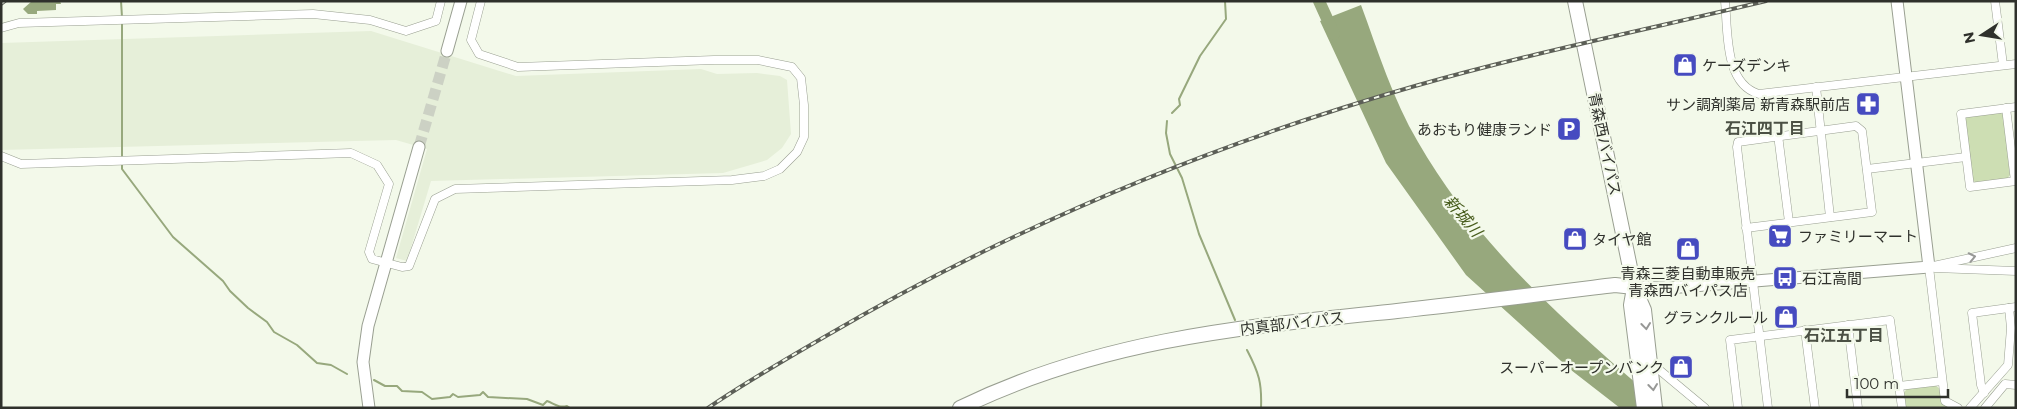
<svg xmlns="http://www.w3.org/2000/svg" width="2017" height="409" font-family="Montserrat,'Noto Sans JP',sans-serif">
<rect width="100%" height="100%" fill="#f3f9ea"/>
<polygon fill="#e6efd9" points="371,31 516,76 701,69 717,74 757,73 780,76 787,80 791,134 782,148 767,160 723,173 431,181 407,261 396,258 427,149 396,140 1,150 1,43"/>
<g fill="#cddeb3">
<polygon points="1998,112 2003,114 2010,175 2007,179 1976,183 1971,179 1964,120 1967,116"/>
<polygon points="1935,385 1940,389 1942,402 1951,408 1906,408 1904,393 1907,388"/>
</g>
<g fill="#97a87d">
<polygon points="32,1 60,1 61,4 56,4 56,10 37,11 37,14 28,14 23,9"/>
<path d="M1361,5C1378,51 1393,100 1418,142C1480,250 1572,328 1665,408H1620L1571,370L1466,275L1386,163L1320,21Z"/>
</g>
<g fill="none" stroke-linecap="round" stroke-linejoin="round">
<g stroke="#97a87d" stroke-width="2">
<polyline points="121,1 122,17"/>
<polyline points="122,22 122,159"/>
<polyline points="1172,113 1180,105 1179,99 1200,56 1226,19 1225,1"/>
<polyline points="1167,121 1166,133 1170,154 1182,178 1199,234 1235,320"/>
<polyline points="122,164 122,169 173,237 223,281 230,291 248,308 267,322 274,332 297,345 317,363 331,365 347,374"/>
<path d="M1247,350C1259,373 1262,383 1261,408"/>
<path d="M374,380L385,386H397L402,391L422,392L432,399L450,397L453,394L458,397L480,395L483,392L488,397L527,399L543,405L547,401C555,404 558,408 567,406L570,408"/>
</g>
<polyline stroke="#97a87d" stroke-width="12" points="1319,1 1334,34"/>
<polyline stroke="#ccd1c4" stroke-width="11" stroke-dasharray="11 5.5" stroke-linecap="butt" points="419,147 447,51"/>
<defs>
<g id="street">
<path d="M1725,1C1728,31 1724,84 1759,94L2016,64"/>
<polyline points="1995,1 2003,65"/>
<polyline points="1,28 19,23 313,14 370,20 406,31 436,21 441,1"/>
<polyline points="1816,87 1830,217"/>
<polyline points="2016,107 1961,114 1970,187 2016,181"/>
<polyline points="2006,108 2015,181"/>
<polyline points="1778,135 1789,222"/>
<polyline points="1,156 21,164 351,153 377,165 389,184 369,252 372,259 402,267 409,266 435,199 455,189 732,180 764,176 780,169 797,152 804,137 804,105 801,78 792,67 758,60 714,60 518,67 479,54 471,40 481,1"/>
<polyline points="1867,169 1966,157"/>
<polyline points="1746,228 1872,212 1862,131 1856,126 1738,142 1737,147 1768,408"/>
<polyline points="1929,267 1945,401 1958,408"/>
<polyline points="1929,267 2016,248"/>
<polyline points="1935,268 2016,271"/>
<polyline points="1848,325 1858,408"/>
<polyline points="1805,330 1815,408"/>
<polyline points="1651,363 1705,408"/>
<polyline points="1899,386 1942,381"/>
<polyline points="1984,393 1981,385 1972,313 2016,307"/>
<polyline points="1738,408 1730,340 1890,320 1902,408"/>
<polyline points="1970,408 2008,365 2011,328 2009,308"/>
<polyline points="1985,408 2005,384 2016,385"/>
</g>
<g id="secondary">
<polyline points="447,51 461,1"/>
<polyline points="1634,287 1668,288 1929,267 1897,1"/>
<polyline points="369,408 363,362 368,326 419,147"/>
</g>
<g id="highway">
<polyline points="1575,1 1634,287 1644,310 1655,408"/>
<polyline points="1634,288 1631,305 1644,408"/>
<path d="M960,408C1102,339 1243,327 1397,311C1470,303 1542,294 1615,285L1634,287"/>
</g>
</defs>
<use href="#street" stroke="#999f91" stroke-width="9"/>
<use href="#secondary" stroke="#999f91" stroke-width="13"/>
<use href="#highway" stroke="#999f91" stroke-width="16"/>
<use href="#street" stroke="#fff" stroke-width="8"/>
<use href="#secondary" stroke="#fff" stroke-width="11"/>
<use href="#highway" stroke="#fff" stroke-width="14"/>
<defs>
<g id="rail">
<polyline points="1,4 5,1"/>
<path d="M708,408C746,382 786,359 826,336C1011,228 1209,145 1415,86C1531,53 1649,29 1766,1"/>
</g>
</defs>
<use href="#rail" stroke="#5c5f57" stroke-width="4"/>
<use href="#rail" stroke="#f3f9ea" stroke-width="2" stroke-dasharray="5.5" stroke-linecap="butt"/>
</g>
<defs><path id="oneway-chevron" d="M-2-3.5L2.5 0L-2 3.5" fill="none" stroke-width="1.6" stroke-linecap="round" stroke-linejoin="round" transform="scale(1.25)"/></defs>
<g stroke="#979896">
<use href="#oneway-chevron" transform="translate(1972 257) rotate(-12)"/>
<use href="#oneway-chevron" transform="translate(1646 326) rotate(83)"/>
<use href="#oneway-chevron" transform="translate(1653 387) rotate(83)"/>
</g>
<defs>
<symbol id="shop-square" viewBox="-11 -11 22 22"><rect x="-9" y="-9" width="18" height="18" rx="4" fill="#464bc0" stroke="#f3f9ea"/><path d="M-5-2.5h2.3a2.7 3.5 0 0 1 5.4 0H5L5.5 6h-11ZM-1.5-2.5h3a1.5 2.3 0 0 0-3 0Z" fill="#fff"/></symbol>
<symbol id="pharmacy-square" viewBox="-11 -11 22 22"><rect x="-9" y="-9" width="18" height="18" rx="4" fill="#464bc0" stroke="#f3f9ea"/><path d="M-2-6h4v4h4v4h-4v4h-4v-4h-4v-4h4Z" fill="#fff"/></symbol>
<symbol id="parking-square" viewBox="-11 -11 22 22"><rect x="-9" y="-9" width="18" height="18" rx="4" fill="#464bc0" stroke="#f3f9ea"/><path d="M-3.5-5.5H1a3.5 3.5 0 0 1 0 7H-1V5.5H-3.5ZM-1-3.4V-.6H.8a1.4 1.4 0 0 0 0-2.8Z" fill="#fff"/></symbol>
<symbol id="supermarket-square" viewBox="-11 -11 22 22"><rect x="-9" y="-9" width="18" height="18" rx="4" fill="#464bc0" stroke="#f3f9ea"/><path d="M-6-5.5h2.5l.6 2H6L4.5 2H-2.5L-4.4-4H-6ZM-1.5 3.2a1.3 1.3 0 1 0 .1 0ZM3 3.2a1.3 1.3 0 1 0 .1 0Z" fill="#fff"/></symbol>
<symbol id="bus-square" viewBox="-11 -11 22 22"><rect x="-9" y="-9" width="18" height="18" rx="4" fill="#464bc0" stroke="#f3f9ea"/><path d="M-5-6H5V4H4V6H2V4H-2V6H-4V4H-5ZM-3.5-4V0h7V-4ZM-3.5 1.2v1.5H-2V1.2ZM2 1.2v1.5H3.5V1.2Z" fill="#fff"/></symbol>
</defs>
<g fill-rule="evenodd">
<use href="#shop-square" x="1671" y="51" width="28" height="28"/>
<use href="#pharmacy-square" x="1854" y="90" width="28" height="28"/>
<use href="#parking-square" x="1555" y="115" width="28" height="28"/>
<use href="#supermarket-square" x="1766" y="222" width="28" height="28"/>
<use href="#shop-square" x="1561" y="225" width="28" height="28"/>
<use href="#shop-square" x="1674" y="235" width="28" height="28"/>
<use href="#bus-square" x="1771" y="264" width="28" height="28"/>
<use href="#shop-square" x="1772" y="303" width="28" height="28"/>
<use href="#shop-square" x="1667" y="353" width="28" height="28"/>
</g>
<g text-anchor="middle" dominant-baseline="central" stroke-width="4.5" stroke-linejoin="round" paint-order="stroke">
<g font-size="15" fill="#2f312c" stroke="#f3f9ea" text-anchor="start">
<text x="1702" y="65">ケーズデンキ</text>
<text x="1850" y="104" text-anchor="end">サン調剤薬局 新青森駅前店</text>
<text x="1552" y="129" text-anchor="end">あおもり健康ランド</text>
<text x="1798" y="236">ファミリーマート</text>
<text x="1592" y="239">タイヤ館</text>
<text x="1688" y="273" text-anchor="middle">青森三菱自動車販売<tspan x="1688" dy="17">青森西バイパス店</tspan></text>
<text x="1802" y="278">石江高間</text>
<text x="1768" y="317" text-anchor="end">グランクルール</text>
<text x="1664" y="367" text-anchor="end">スーパーオープンバンク</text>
</g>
<g font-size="15" fill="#2f312c" stroke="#f3f9ea">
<text transform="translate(1605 144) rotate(78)">青森西バイパス</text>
<text transform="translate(1292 323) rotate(-7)">内真部バイパス</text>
</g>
<g font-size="16" font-weight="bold" fill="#4b5044" stroke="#f3f9ea">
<text x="1765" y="128">石江四丁目</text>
<text x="1844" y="335">石江五丁目</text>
</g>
<g font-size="16" font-style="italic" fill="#485d1d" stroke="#f3f9ea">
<text transform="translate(1463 216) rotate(50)">新城川</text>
</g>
</g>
<rect width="2017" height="409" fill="none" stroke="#2f312c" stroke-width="5"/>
<g transform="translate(1982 35) rotate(258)" stroke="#f3f9ea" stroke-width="4" paint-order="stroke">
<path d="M0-4L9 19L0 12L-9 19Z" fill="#2f312c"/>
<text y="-8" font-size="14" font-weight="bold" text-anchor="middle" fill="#2f312c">N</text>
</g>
<path d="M1847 389v8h101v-8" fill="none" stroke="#2f312c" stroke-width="2.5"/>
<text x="1854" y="389" font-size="15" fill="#2f312c" stroke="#f3f9ea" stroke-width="4" paint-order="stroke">100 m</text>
</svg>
